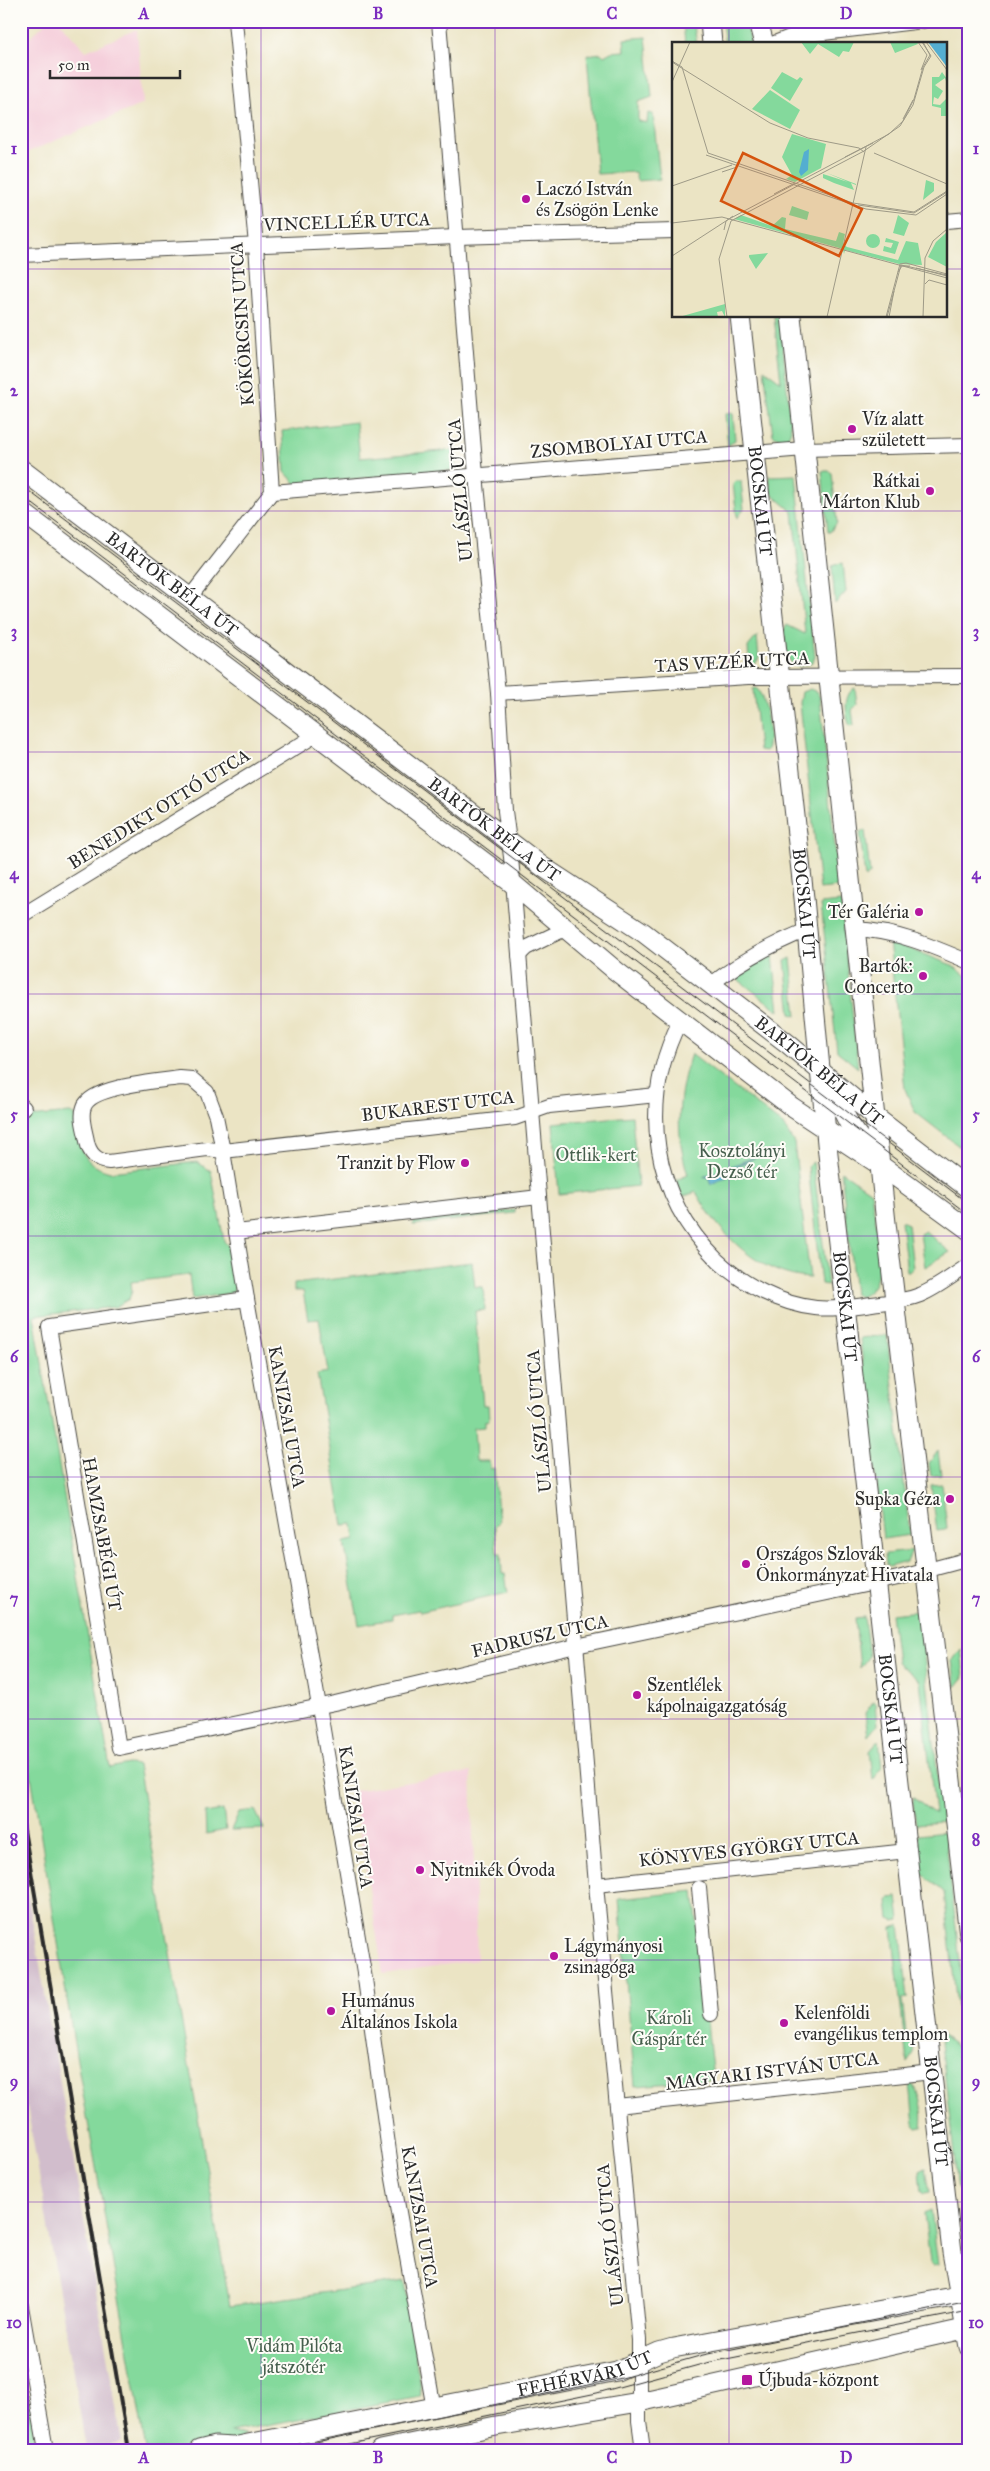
<svg xmlns="http://www.w3.org/2000/svg" width="990" height="2471" font-family="'IM FELL Great Primer',serif">
<rect width="100%" height="100%" fill="#fdfcf7"/>
<filter id="ink" filterUnits="userSpaceOnUse"><feTurbulence type="fractalNoise" baseFrequency=".02" numOctaves="2"/><feDisplacementMap in="SourceGraphic" scale="10" xChannelSelector="R" yChannelSelector="G"/><feConvolveMatrix kernelMatrix="1 2 1 2 8 2 1 2 1" color-interpolation-filters="sRGB"/></filter>
<filter id="wash" filterUnits="userSpaceOnUse"><feTurbulence type="fractalNoise" baseFrequency=".0096" numOctaves="4" result="noise"/><feDisplacementMap in="SourceGraphic" scale="20" xChannelSelector="R" yChannelSelector="G"/><feGaussianBlur stdDeviation="1.12" result="paint"/><feColorMatrix in="noise" values="0 0 0 0 0 0 0 0 0 0 0 0 0 0 0 0 0 1.4 0 .05"/><feComposite in="paint" operator="in"/></filter>
<g filter="url(#wash)">
<rect width="100%" height="100%" fill="#ebe4c4"/>
<g fill="#f5cfdb">
<polygon points="48,21 59,21 86,51 137,29 143,104 21,155 21,45"/>
<polygon points="471,1772 477,1960 383,1974 353,1791"/>
</g>
<polygon fill="#d1bdcc" points="21,1855 122,2442 86,2448 21,2071"/>
<g fill="#84d99c" stroke="#588264">
<polygon points="683,21 693,21 697,44 685,44"/>
<polygon points="722,21 746,21 751,44 725,44"/>
<polygon points="646,37 652,97 638,102 638,121 647,123 648,113 653,114 660,179 637,181 635,172 597,174 587,55 601,53 604,56 611,52 625,51 624,39"/>
<polygon points="774,316 780,316 791,430 788,437 782,440 773,435 764,369 781,382"/>
<polygon points="733,413 735,440 728,446 725,414"/>
<polygon points="356,422 360,458 454,450 456,470 296,484 285,472 282,431"/>
<polygon points="822,471 829,471 832,473 837,523 830,532 828,532"/>
<path d="M796,475L815,657L811,663C784,675 786,647 784,629L787,625L805,634L793,512L771,493L769,476Z"/>
<polygon points="736,481 741,481 744,509 737,518 733,484"/>
<polygon points="843,563 846,592 835,604 832,567 834,564"/>
<polygon points="757,636 759,658 752,669 752,662 749,662 748,647"/>
<path d="M756,688C766,696 773,741 766,751L759,750L753,689Z"/>
<path d="M855,688L857,705L852,710L854,725L850,726C845,715 843,694 855,688Z"/>
<polygon points="810,689 817,692 820,698 839,887 820,889 800,703 802,692"/>
<polygon points="865,830 870,874 865,878 860,833"/>
<polygon points="841,902 858,1068 837,1051 821,904"/>
<polygon points="889,941 952,965 969,978 969,1154 915,1112 905,1089"/>
<polygon points="773,956 779,1011 736,978 751,966"/>
<polygon points="791,958 797,1016 791,1014 785,961"/>
<path d="M691,1054L783,1125L794,1143L810,1278C760,1276 719,1234 696,1192L682,1197L676,1180L688,1175C675,1133 677,1095 691,1054Z"/>
<path d="M70,1113L75,1115C78,1142 79,1164 110,1172L197,1162L211,1171L224,1241L233,1251L238,1280L232,1293L192,1299L189,1275L131,1282L132,1291L129,1299L115,1307L34,1316L110,1768L128,1764L138,1765L230,2306L405,2281L421,2396L229,2432L245,2435L226,2450H146L75,2049L21,1713V1114L29,1117Z"/>
<polygon points="632,1116 638,1186 559,1194 553,1123"/>
<polygon points="813,1162 828,1285 821,1284 808,1166"/>
<path d="M841,1171L871,1192C874,1218 893,1287 860,1297L855,1294Z"/>
<polygon points="515,1210 515,1213 413,1225 413,1222"/>
<polygon points="901,1221 908,1224 913,1268 909,1272 907,1272"/>
<polygon points="925,1231 950,1252 925,1267 920,1234"/>
<polygon points="472,1262 475,1287 483,1287 485,1310 475,1311 483,1405 488,1405 489,1420 485,1421 485,1427 474,1428 476,1461 489,1461 490,1469 494,1468 499,1522 495,1526 497,1553 501,1553 502,1574 505,1574 508,1592 420,1612 419,1610 392,1615 392,1619 359,1625 344,1542 355,1540 353,1524 343,1525 317,1374 328,1372 319,1319 308,1320 303,1291 294,1291 294,1284"/>
<polygon points="887,1335 910,1535 883,1539 860,1338"/>
<polygon points="938,1451 941,1475 931,1476 929,1463"/>
<polygon points="942,1484 947,1528 945,1530 937,1531 931,1485"/>
<polygon points="912,1551 907,1562 889,1567 886,1565 885,1554"/>
<polygon points="919,1611 943,1822 916,1824 912,1797 935,1814 920,1681 897,1662 891,1614"/>
<polygon points="864,1617 869,1656 860,1668 855,1618"/>
<polygon points="961,1649 964,1677 956,1687 952,1661"/>
<polygon points="873,1702 875,1703 877,1725 868,1736 865,1713"/>
<polygon points="879,1740 882,1768 873,1780 870,1751"/>
<polygon points="223,1810 226,1830 206,1834 205,1813"/>
<polygon points="255,1810 264,1829 231,1830 239,1812"/>
<polygon points="945,1832 969,2041 969,2189 958,2190 940,2034 962,2051 944,1892 922,1874 918,1835"/>
<polygon points="694,1891 713,2080 635,2086 619,1899"/>
<polygon points="897,1897 900,1920 893,1921 890,1919 888,1901 890,1898"/>
<polygon points="900,1925 908,1998 902,1999 907,2042 913,2043 914,2053 907,2063 892,1928"/>
<path d="M910,2083C922,2090 924,2115 922,2127L917,2128L914,2125Z"/>
<polygon points="926,2168 930,2192 925,2193 922,2191 920,2171"/>
<polygon points="931,2210 938,2265 933,2266 930,2263 924,2213"/>
<polygon points="21,2389 28,2396 37,2450 21,2450"/>
</g>
<polygon fill="#54aed1" stroke="#406c7e" points="773,1150 725,1171 727,1177 711,1184 708,1177 703,1177"/>
</g>
<g filter="url(#ink)">
<g fill="none" stroke-linecap="round" stroke-linejoin="round">
<defs>
<g id="street">
<polyline points="439,21 476,475 498,693 505,811 511,857 596,1885 639,2340 639,2421 643,2450"/>
<polyline points="772,44 790,37 923,21"/>
<polyline points="946,221 969,219"/>
<polyline points="21,255 457,237 674,231"/>
<polyline points="272,492 804,449 969,445"/>
<polyline points="190,597 272,492 256,245 235,21"/>
<polyline points="498,693 748,677 969,676"/>
<polyline points="21,916 316,735"/>
<path d="M855,929C896,931 932,946 969,962"/>
<polyline points="519,955 526,948 567,928"/>
<path d="M710,985C741,961 772,944 807,930"/>
<path d="M680,1021C638,1104 652,1196 718,1261C744,1285 780,1304 816,1308C832,1310 849,1307 865,1305C883,1302 903,1302 920,1295C937,1288 953,1275 969,1265"/>
<polyline points="21,1105 24,1108"/>
<polyline points="236,1232 539,1197"/>
<polyline points="247,1299 49,1327 119,1748 335,1703 576,1646 898,1578 969,1559"/>
<polyline points="596,1885 907,1851"/>
<polyline points="699,1888 711,2014"/>
<polyline points="617,2106 932,2072"/>
<polyline points="21,2306 46,2450"/>
<path d="M434,2409L392,2173L365,1979L319,1706L247,1299L223,1151L216,1116L207,1092L192,1079L180,1078C159,1081 91,1086 84,1107C80,1117 85,1130 87,1141C89,1153 97,1161 109,1162L207,1149L223,1151L515,1118L549,1106L657,1095"/>
</g>
<g id="secondary">
<polyline points="710,21 712,44"/>
<polyline points="758,21 764,44"/>
<path id="s1" d="M740,316L804,898L828,1154L952,2252L969,2347"/>
<polyline points="791,316 886,1223 969,1935"/>
<path id="s2" d="M21,469L543,867L644,933L787,1043L874,1116L969,1189"/>
<polyline points="21,511 513,884 616,971 792,1107 880,1165 969,1230"/>
<polyline points="826,1079 850,1125 871,1154"/>
<path id="s3" d="M199,2450L215,2446L233,2447L617,2371L659,2352L673,2348L959,2296"/>
<polyline points="380,2450 496,2426 639,2402 964,2329"/>
</g>
</defs>
<use href="#street" stroke="#484742" stroke-width="16"/>
<use href="#secondary" stroke="#484742" stroke-width="21"/>
<use href="#street" stroke="#fff" stroke-width="14"/>
<use href="#secondary" stroke="#fff" stroke-width="19"/>
<g stroke="#2b2b2b" stroke-width="1">
<polyline points="21,485 969,1204"/>
<polyline points="21,495 969,1215"/>
<polyline points="278,2450 622,2378 703,2355 969,2301"/>
<polyline points="321,2450 597,2393 706,2363 969,2311"/>
</g>
<polyline stroke="#2b2b2b" stroke-width="4" points="21,1812 129,2450"/>
</g>
</g>
<path fill="none" stroke="#7b2cbf" stroke-width="1" stroke-opacity="0.55" d="M261,21V2450M495,21V2450M729,21V44M21,269H674M946,269H969M729,316V2450M21,511H969M21,752H969M21,994H969M21,1236H969M21,1477H969M21,1719H969M21,1960H969M21,2202H969"/>
<g fill="#b5179e" stroke="#fdfcf7" stroke-width="2">
<circle cx="526" cy="199" r="5"/>
<circle cx="852" cy="429" r="5"/>
<circle cx="930" cy="491" r="5"/>
<circle cx="919" cy="912" r="5"/>
<circle cx="923" cy="976" r="5"/>
<circle cx="465" cy="1163" r="5"/>
<circle cx="950" cy="1499" r="5"/>
<circle cx="746" cy="1564" r="5"/>
<circle cx="637" cy="1695" r="5"/>
<circle cx="420" cy="1870" r="5"/>
<circle cx="554" cy="1956" r="5"/>
<circle cx="331" cy="2011" r="5"/>
<circle cx="784" cy="2023" r="5"/>
<rect x="741" y="2374" width="12" height="12" rx="2.5"/>
</g>
<g text-anchor="middle" dominant-baseline="central" stroke-width="4" stroke-linejoin="round" paint-order="stroke">
<g font-size="18" fill="#2b2b2b" stroke="#fdfcf7" text-anchor="start">
<text x="536" y="189">Laczó István<tspan x="536" dy="21">és Zsögön Lenke</tspan></text>
<text x="862" y="419">Víz alatt<tspan x="862" dy="21">született</tspan></text>
<text x="920" y="481" text-anchor="end">Rátkai<tspan x="920" dy="21">Márton Klub</tspan></text>
<text x="909" y="912" text-anchor="end">Tér Galéria</text>
<text x="913" y="966" text-anchor="end">Bartók:<tspan x="913" dy="21">Concerto</tspan></text>
<text x="455" y="1163" text-anchor="end">Tranzit by Flow</text>
<text x="940" y="1499" text-anchor="end">Supka Géza</text>
<text x="756" y="1554">Országos Szlovák<tspan x="756" dy="21">Önkormányzat Hivatala</tspan></text>
<text x="647" y="1685">Szentlélek<tspan x="647" dy="21">kápolnaigazgatóság</tspan></text>
<text x="430" y="1870">Nyitnikék Óvoda</text>
<text x="564" y="1946">Lágymányosi<tspan x="564" dy="21">zsinagóga</tspan></text>
<text x="341" y="2001">Humánus<tspan x="341" dy="21">Általános Iskola</tspan></text>
<text x="794" y="2013">Kelenföldi<tspan x="794" dy="21">evangélikus templom</tspan></text>
<text x="758" y="2380">Újbuda-központ</text>
</g>
<g font-size="18" fill="#2b2b2b" stroke="#fdfcf7">
<text transform="translate(347 222) rotate(-2)">VINCELLÉR UTCA</text>
<text transform="translate(242 324) rotate(-94)">KÖKÖRCSIN UTCA</text>
<text transform="translate(619 444) rotate(-5)">ZSOMBOLYAI UTCA</text>
<text transform="translate(460 490) rotate(-95)">ULÁSZLÓ UTCA</text>
<text stroke="none"><textPath href="#s1" startOffset="186">BOCSKAI ÚT</textPath></text>
<text stroke="none"><textPath href="#s2" startOffset="190">BARTÓK BÉLA ÚT</textPath></text>
<text transform="translate(732 662) rotate(-3)">TAS VEZÉR UTCA</text>
<text transform="translate(159 809) rotate(-32)">BENEDIKT OTTÓ UTCA</text>
<text stroke="none"><textPath href="#s2" startOffset="595">BARTÓK BÉLA ÚT</textPath></text>
<text stroke="none"><textPath href="#s1" startOffset="591">BOCSKAI ÚT</textPath></text>
<text stroke="none"><textPath href="#s2" startOffset="1000">BARTÓK BÉLA ÚT</textPath></text>
<text transform="translate(438 1106) rotate(-7)">BUKAREST UTCA</text>
<text stroke="none"><textPath href="#s1" startOffset="996">BOCSKAI ÚT</textPath></text>
<text transform="translate(287 1417) rotate(80)">KANIZSAI UTCA</text>
<text transform="translate(539 1421) rotate(-95)">ULÁSZLÓ UTCA</text>
<text transform="translate(102 1534) rotate(80)">HAMZSABÉGI ÚT</text>
<text transform="translate(540 1636) rotate(-13)">FADRUSZ UTCA</text>
<text stroke="none"><textPath href="#s1" startOffset="1401">BOCSKAI ÚT</textPath></text>
<text transform="translate(356 1817) rotate(81)">KANIZSAI UTCA</text>
<text transform="translate(749 1849) rotate(-6)">KÖNYVES GYÖRGY UTCA</text>
<text transform="translate(772 2071) rotate(-7)">MAGYARI ISTVÁN UTCA</text>
<text stroke="none"><textPath href="#s1" startOffset="1806">BOCSKAI ÚT</textPath></text>
<text transform="translate(420 2217) rotate(80)">KANIZSAI UTCA</text>
<text transform="translate(610 2235) rotate(-96)">ULÁSZLÓ UTCA</text>
<text stroke="none"><textPath href="#s3" startOffset="394">FEHÉRVÁRI ÚT</textPath></text>
</g>
<g font-size="18" fill="#465f4d" stroke="#fdfcf7">
<text x="742" y="1151">Kosztolányi<tspan x="742" dy="21">Dezső tér</tspan></text>
<text x="596" y="1155">Ottlik-kert</text>
<text x="669" y="2018">Károli<tspan x="669" dy="21">Gáspár tér</tspan></text>
<text x="294" y="2346">Vidám Pilóta<tspan x="294" dy="21">játszótér</tspan></text>
</g>
</g>
<g transform="translate(672 42)">
<rect width="275" height="275" fill="#ebe4c4"/>
<path d="M129,0H182L177,10L171,9L167,15L146,2L138,12ZM218,0H245L246,2L223,11ZM110,30L125,38L128,35L131,37L118,59L99,46ZM270,30L275,37V42L273,36L263,43L271,49L266,57L262,55L261,62L268,63L275,56V74H269V66L260,64V35H267ZM98,48L128,68L118,87L80,67ZM120,92L154,102L149,126L123,140L114,137L120,133L110,115ZM155,131L184,142V143L179,141L182,148L162,141L151,136V132L176,140ZM254,138L262,141V149L251,158ZM120,164L137,170L135,178L117,173ZM69,173L100,184L110,175L114,176L113,187L164,199L167,190L173,192L171,202L175,205L226,218L234,199L246,201L250,223L227,222L173,208L172,212L171,207L62,177ZM226,173L237,181L232,194L221,191ZM275,190V225L256,215L264,200ZM194 199a7 7 0 1 1 14 0a7 7 0 1 1-14 0ZM214,196L227,200L223,212L211,209L212,204L219,206L221,201L213,200ZM96,211L84,227L77,215V213ZM53,262V275L50,269L45,270L46,275H7Z" fill="#84d99c"/>
<path d="M256,0H275V25ZM137,107L136,128L129,134L127,130L132,110Z" fill="#54aed1"/>
<path fill="none" stroke="#9e9a87" stroke-width="1" d="M246,0L255,13L249,28M254,0L275,28M0,19L10,25L36,111L181,161L242,170L275,149M0,20L98,81L136,96L187,106L192,110M0,40L18,0M231,77L241,58M202,111L275,142M34,113L194,167L244,173L275,152M173,115L201,101M50,130L65,125M0,144L60,123M102,152L123,141M186,163L242,171L275,150M0,181L50,175L275,236M52,188L54,179L61,174M0,214L57,177L217,92L231,79L242,57L251,25L258,13L251,0M244,226L275,234M226,230L230,224H238M253,242L257,238L275,243M55,275L47,217L59,179L192,109L228,84L241,63L252,25L259,14L250,0M155,275L194,105M214,275L228,222L234,221L275,232M215,275L229,223L275,233M217,275L222,249M251,275L253,216L261,199L275,187"/>
<path fill="#d5540f" fill-opacity="0.15" stroke="#d5540f" stroke-width="2.5" d="M71,111L190,167L167,214L49,159Z"/>
<rect width="275" height="275" fill="none" stroke="#2b2b2b" stroke-width="2.5"/>
</g>
<rect width="990" height="2471" fill="none" stroke="#fdfcf7" stroke-width="55"/>
<path d="M50 70v8h130v-8" fill="none" stroke="#2b2b2b" stroke-width="2.5"/>
<text x="58" y="70" font-size="15" fill="#2b2b2b" stroke="#fdfcf7" stroke-width="4" paint-order="stroke">50 m</text>
<rect x="28" y="28" width="934" height="2416" fill="none" stroke="#7b2cbf" stroke-width="2"/>
<g font-size="16" text-anchor="middle" font-weight="bold" fill="#7b2cbf">
<text x="144" y="19">A</text>
<text x="378" y="19">B</text>
<text x="612" y="19">C</text>
<text x="846" y="19">D</text>
<text x="14" y="154">1</text>
<text x="976" y="154">1</text>
<text x="14" y="396">2</text>
<text x="976" y="396">2</text>
<text x="14" y="637">3</text>
<text x="976" y="637">3</text>
<text x="14" y="879">4</text>
<text x="976" y="879">4</text>
<text x="14" y="1120">5</text>
<text x="976" y="1120">5</text>
<text x="14" y="1362">6</text>
<text x="976" y="1362">6</text>
<text x="14" y="1604">7</text>
<text x="976" y="1604">7</text>
<text x="14" y="1845">8</text>
<text x="976" y="1845">8</text>
<text x="14" y="2087">9</text>
<text x="976" y="2087">9</text>
<text x="14" y="2328">10</text>
<text x="976" y="2328">10</text>
<text x="144" y="2463">A</text>
<text x="378" y="2463">B</text>
<text x="612" y="2463">C</text>
<text x="846" y="2463">D</text>
</g>
</svg>
